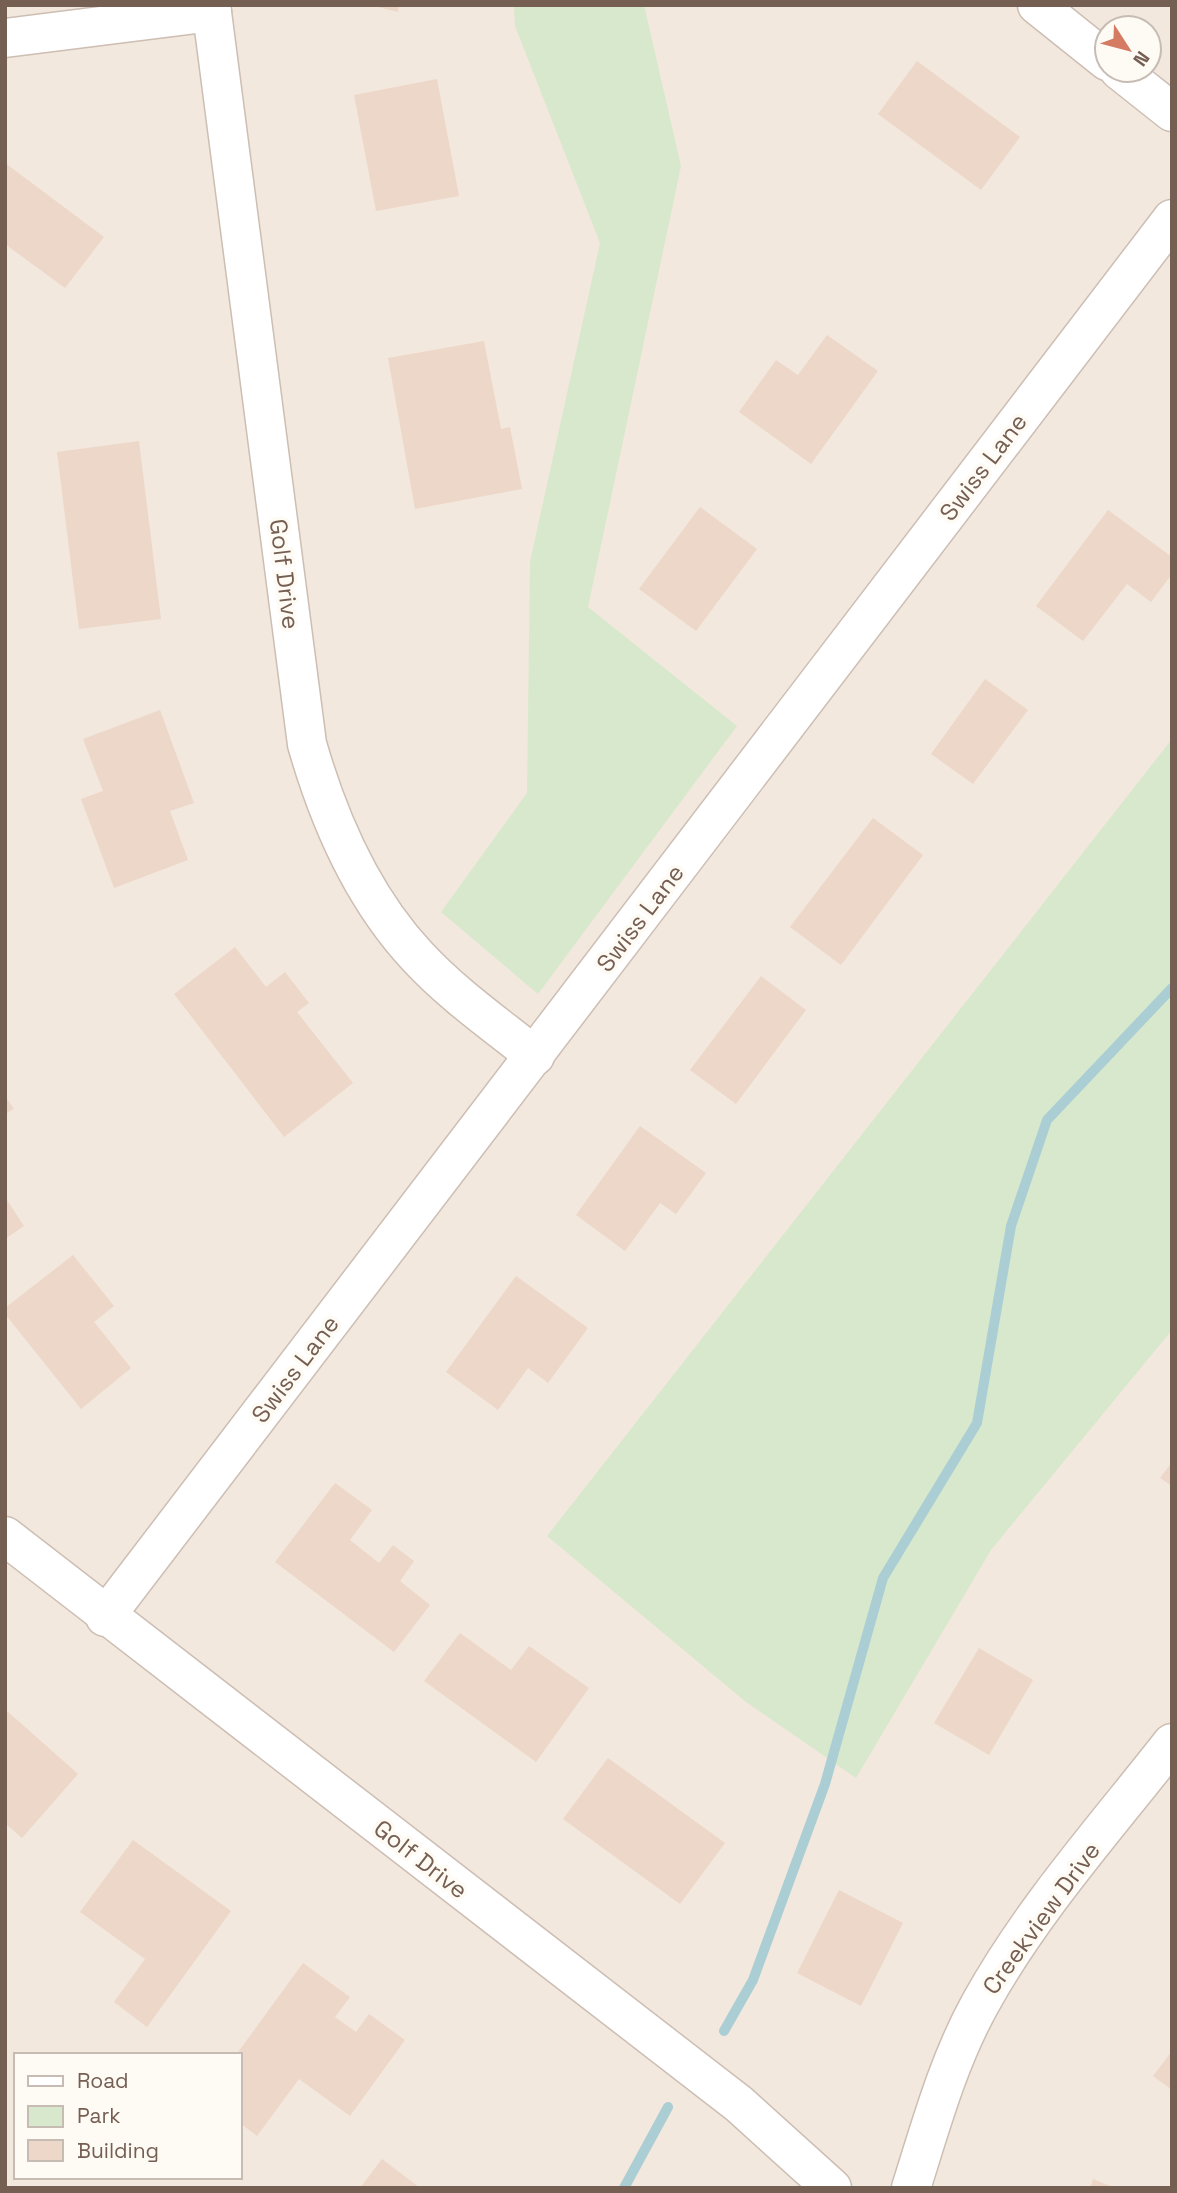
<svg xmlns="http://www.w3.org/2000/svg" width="1177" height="2193" font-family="'Space Grotesk',sans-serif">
<rect width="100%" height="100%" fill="#fbf6ee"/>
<path fill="#f2e8dd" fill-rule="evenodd" d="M5,5H1172V2188H5ZM1107,28H1149V70H1107ZM16,2055H240V2177H16Z"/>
<g fill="#d8e8cd">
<polygon points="514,5 644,5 681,166 588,607 737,726 538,994 441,912 527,793 530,562 600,243 515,26"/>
<polygon points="1172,739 1172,1330 991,1550 856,1778 746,1702 547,1536"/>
</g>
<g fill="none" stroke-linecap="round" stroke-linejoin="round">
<g stroke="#abced4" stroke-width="10">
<polyline points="724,2031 753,1980 825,1784 883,1578 977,1423 1011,1226 1047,1120 1172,988"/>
<polyline points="624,2188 668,2107"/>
</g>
</g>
<g fill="#edd7c9">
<polygon points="370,5 399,5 398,12"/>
<polygon points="917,61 1020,137 981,190 878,114"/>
<polygon points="437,79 459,196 376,211 354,95"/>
<polygon points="5,163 104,237 65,288 5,244"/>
<polygon points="827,335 878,371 811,464 739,412 776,360 798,375"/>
<polygon points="484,341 501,429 510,427 522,489 415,509 388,358"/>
<polygon points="139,441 161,619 79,629 57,452"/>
<polygon points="700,507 757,549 696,631 639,589"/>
<polygon points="1108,510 1172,557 1172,574 1151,602 1127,584 1083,641 1036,606"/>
<polygon points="985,679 1028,710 973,784 931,754"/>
<polygon points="160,710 194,803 170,811 188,860 114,888 81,799 103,791 83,739"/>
<polygon points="873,818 923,855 841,965 790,927"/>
<polygon points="235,947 266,987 285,972 309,1003 297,1012 353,1083 284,1137 174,994"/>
<polygon points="761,976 806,1010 736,1104 690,1070"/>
<polygon points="5,1096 14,1109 5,1114"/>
<polygon points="640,1126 706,1173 676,1214 660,1203 625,1251 576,1215"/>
<polygon points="5,1197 24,1226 5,1239"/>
<polygon points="73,1255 114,1306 94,1322 131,1368 81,1409 5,1314 5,1308"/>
<polygon points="516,1276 588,1328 548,1383 528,1368 498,1410 446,1372"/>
<polygon points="1172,1462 1172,1486 1160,1478"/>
<polygon points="335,1483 372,1510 350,1540 379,1563 393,1545 414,1561 400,1581 430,1605 394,1652 275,1562"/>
<polygon points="460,1633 511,1670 529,1646 589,1688 536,1762 424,1681"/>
<polygon points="979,1648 1033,1680 989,1755 934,1723"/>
<polygon points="7,1711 78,1774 22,1838 5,1823"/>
<polygon points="608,1758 725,1843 680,1904 563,1819"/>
<polygon points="133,1840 231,1911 147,2027 114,2002 145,1959 80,1912"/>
<polygon points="839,1890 903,1923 861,2006 797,1973"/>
<polygon points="303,1963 350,1997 335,2017 356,2032 369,2014 405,2040 350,2116 299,2079 257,2136 240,2123 240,2055 236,2055"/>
<polygon points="1172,2051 1172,2090 1153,2076"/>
<polygon points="382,2159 420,2188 360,2188"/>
<polygon points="1093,2179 1115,2188 1090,2188"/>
</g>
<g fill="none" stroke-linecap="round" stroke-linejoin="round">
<defs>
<g id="street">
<path d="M211,5L307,744C329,821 362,897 417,956C452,994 495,1024 535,1056"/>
<polyline points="1037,5 1107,61"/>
<polyline points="5,38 212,12"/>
<polyline points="1119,70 1172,112"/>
<polyline points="5,1536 739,2104 832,2188"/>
<polyline points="105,1617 1172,219"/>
<path d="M911,2188C931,2125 948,2062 980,2004C1031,1911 1107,1826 1172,1743"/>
</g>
</defs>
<use href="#street" stroke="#cdbeb4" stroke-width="41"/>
<use href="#street" stroke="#fff" stroke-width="38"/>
</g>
<g text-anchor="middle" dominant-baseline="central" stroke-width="7" stroke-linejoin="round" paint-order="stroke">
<g font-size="24" fill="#755e52" stroke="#fefaf4">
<text transform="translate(983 467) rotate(-53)">Swiss Lane</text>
<text transform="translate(285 574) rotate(83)">Golf Drive</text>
<text transform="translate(640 918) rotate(-53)">Swiss Lane</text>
<text transform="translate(295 1369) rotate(-53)">Swiss Lane</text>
<text transform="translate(421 1859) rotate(38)">Golf Drive</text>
<text transform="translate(1041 1918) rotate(-54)">Creekview Drive</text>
</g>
</g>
<rect width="1177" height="2193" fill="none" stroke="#755e52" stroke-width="14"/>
<rect x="14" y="2053" width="228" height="126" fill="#fefaf4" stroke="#c7bcb3" stroke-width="2"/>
<rect x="28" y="2076" width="35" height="10" fill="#ffffff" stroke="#c7bcb3" stroke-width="2"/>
<text x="77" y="2088" font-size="21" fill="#755e52">Road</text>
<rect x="28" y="2106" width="35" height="21" fill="#d8e8cd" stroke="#c7bcb3" stroke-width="2"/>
<text x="77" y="2123" font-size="21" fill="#755e52">Park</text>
<rect x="28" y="2140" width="35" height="21" fill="#edd7c9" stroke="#c7bcb3" stroke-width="2"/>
<text x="77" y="2158" font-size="21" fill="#755e52">Building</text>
<g transform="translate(1128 49) rotate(126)"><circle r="33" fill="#fefaf4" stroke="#c7bcb3" stroke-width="2"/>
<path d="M0-5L12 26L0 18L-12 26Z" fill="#d57a63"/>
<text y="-10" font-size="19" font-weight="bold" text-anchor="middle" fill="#755e52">N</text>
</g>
</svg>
